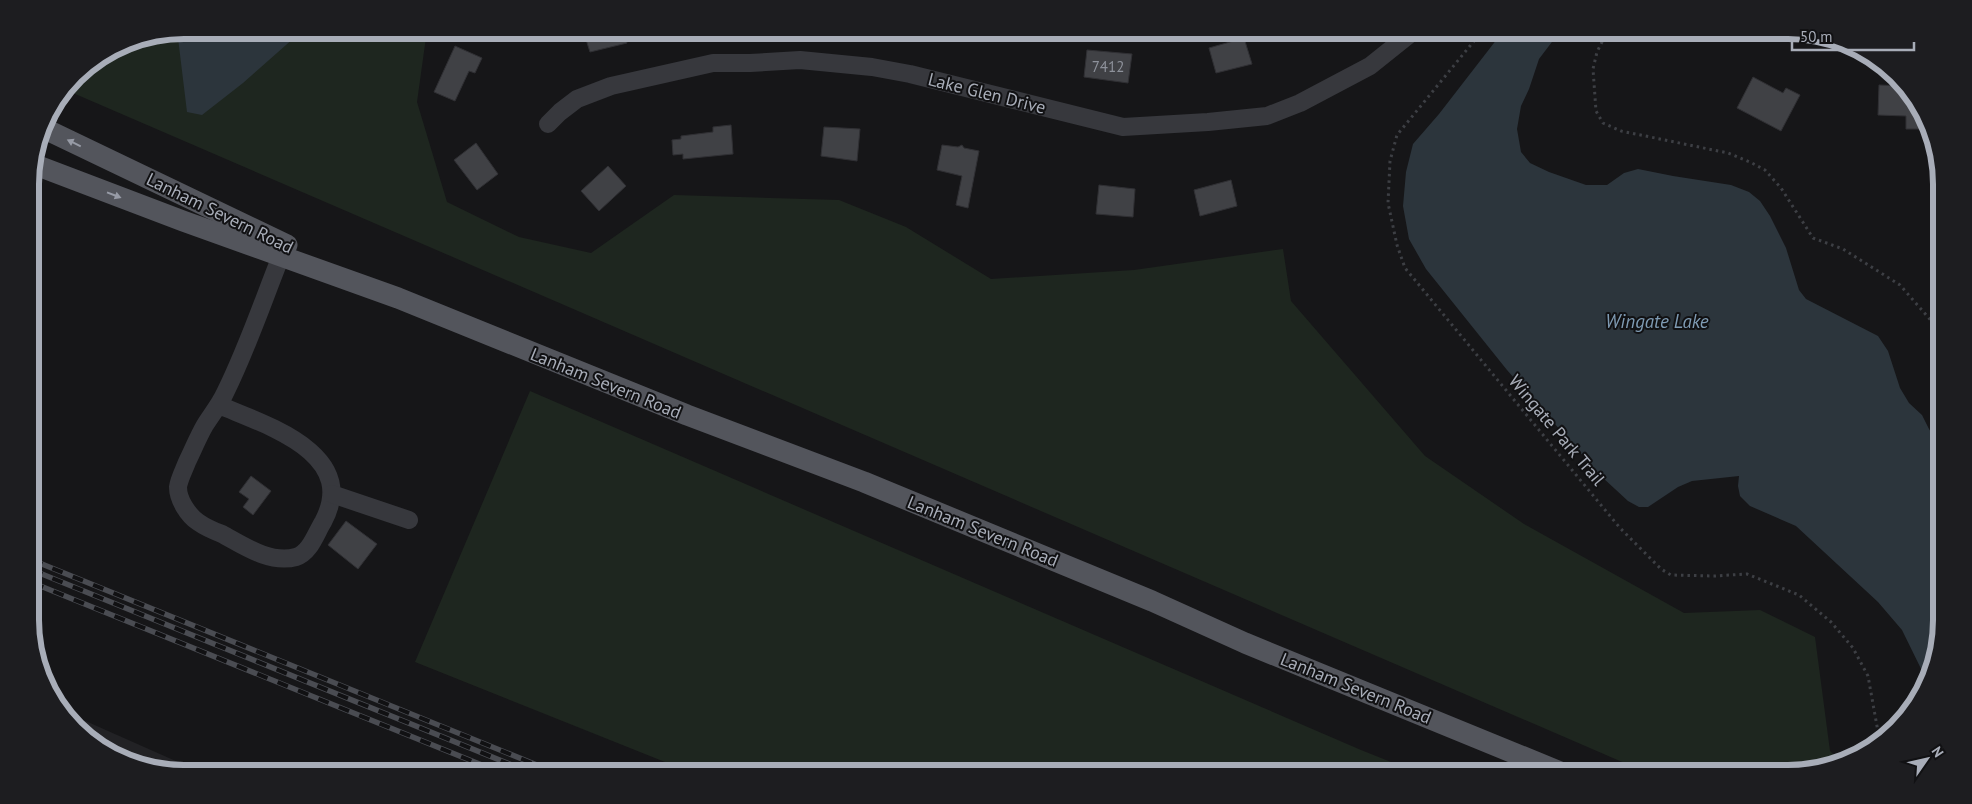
<svg xmlns="http://www.w3.org/2000/svg" width="1972" height="804" font-family="'PT Sans',sans-serif">
<rect width="100%" height="100%" fill="#161618"/>
<polygon fill="#222225" points="63,711 205,774 184,774 134,766 68,721"/>
<g fill="#1e261f">
<polygon points="184,30 427,30 417,102 447,202 519,237 591,253 674,195 839,200 906,227 991,279 1134,270 1283,249 1291,301 1425,456 1524,524 1684,613 1760,610 1815,637 1830,751 1842,763 1798,774 1650,774 66,90 82,68 125,42"/>
<polygon points="530,391 1361,750 1421,774 695,774 415,662"/>
</g>
<g fill="#2c353c">
<polygon points="184,30 303,30 243,83 202,115 187,112 178,38 172,32"/>
<polygon points="1504,30 1561,30 1539,59 1529,89 1521,106 1517,129 1521,152 1530,163 1549,172 1586,185 1607,185 1624,173 1638,169 1673,176 1731,185 1749,192 1760,201 1770,216 1786,248 1799,290 1806,299 1878,336 1888,351 1900,388 1909,403 1922,415 1929,429 1941,448 1942,620 1934,670 1927,681 1902,630 1878,602 1796,526 1750,506 1740,496 1738,486 1739,476 1692,481 1678,487 1648,507 1639,507 1628,501 1602,477 1507,370 1426,269 1409,239 1403,206 1406,172 1413,144 1439,114"/>
</g>
<g fill="#404145" stroke="#303034">
<polygon points="583,30 623,30 627,43 590,52"/>
<polygon points="1244,38 1252,64 1216,73 1209,48"/>
<polygon points="455,46 482,58 475,73 469,71 455,101 434,92"/>
<polygon points="1087,50 1132,54 1128,83 1084,77"/>
<polygon points="1753,77 1783,93 1786,88 1800,95 1781,131 1737,108"/>
<polygon points="1879,85 1905,86 1910,90 1923,121 1923,129 1906,129 1906,116 1878,115"/>
<polygon points="731,125 733,154 683,159 683,154 673,155 672,140 681,139 681,136 713,132 713,127"/>
<polygon points="824,127 860,129 857,161 821,156"/>
<polygon points="476,143 498,174 477,190 454,160"/>
<polygon points="942,145 958,147 962,145 964,148 979,151 968,208 956,205 962,176 937,170"/>
<polygon points="608,166 626,186 599,211 581,191"/>
<polygon points="1231,180 1237,206 1200,216 1194,190"/>
<polygon points="1099,185 1135,189 1133,217 1096,214"/>
<polygon points="251,476 271,491 253,515 243,507 249,499 239,492"/>
<polygon points="346,521 377,544 358,569 328,545"/>
</g>
<g fill="none" stroke-linecap="round" stroke-linejoin="round">
<g stroke="#3d3f44" stroke-width="3" stroke-dasharray="2.5 4" stroke-linecap="butt">
<polyline points="1483,30 1397,135 1390,161 1388,203 1397,245 1405,268 1620,528 1661,569 1671,575 1714,576 1747,574 1799,595 1831,622 1853,648 1868,676 1880,743"/>
<polyline points="1608,30 1597,52 1593,69 1596,111 1603,123 1621,131 1728,153 1750,162 1765,170 1781,188 1813,238 1843,249 1900,285 1941,332"/>
</g>
<g stroke="#37383d" stroke-width="18">
<polyline points="548,124 560,112 577,99 611,86 713,63 750,63 800,60 872,67 910,74 1123,127 1208,122 1267,116 1300,103 1370,66 1415,30"/>
<path d="M219,405C265,425 360,453 323,522C316,533 310,553 296,557C270,564 244,546 222,534C214,531 205,527 198,522C188,515 178,500 178,487C179,479 184,470 187,462C193,450 198,437 205,425C212,414 220,404 225,393C247,349 263,301 281,256"/>
<polyline points="332,494 409,520"/>
</g>
<g stroke="#53555c" stroke-width="21">
<polyline points="43,128 287,245"/>
<polyline points="33,164 183,221 398,298 687,415 864,482 1152,601 1245,643 1565,774"/>
</g>
<defs>
<g id="rail">
<polyline points="32,560 559,774"/>
<polyline points="32,570 534,774"/>
<polyline points="33,583 504,774"/>
</g>
</defs>
<use href="#rail" stroke="#4a4c52" stroke-width="5.5"/>
<use href="#rail" stroke="#111113" stroke-width="4" stroke-dasharray="11" stroke-linecap="butt"/>
</g>
<defs><path id="oneway-solid" d="M-6-.8H1V-3.2L6.5 0L1 3.2V.8H-6Z" transform="scale(1.25)"/></defs>
<g fill="#979ba6">
<use href="#oneway-solid" transform="translate(74 143) rotate(-154)"/>
<use href="#oneway-solid" transform="translate(114 195) rotate(21)"/>
</g>
<g text-anchor="middle" dominant-baseline="central" stroke-width="4" stroke-linejoin="round" paint-order="stroke">
<g font-size="15" fill="#8e929b">
<text x="1108" y="66">7412</text>
</g>
<g font-size="18" fill="#a8adb8" stroke="#111113">
<text transform="translate(987 93) rotate(14)">Lake Glen Drive</text>
<text transform="translate(220 213) rotate(26)">Lanham Severn Road</text>
<text transform="translate(606 383) rotate(22)">Lanham Severn Road</text>
<text transform="translate(1557 430) rotate(50)">Wingate Park Trail</text>
<text transform="translate(983 531) rotate(22)">Lanham Severn Road</text>
<text transform="translate(1356 688) rotate(22)">Lanham Severn Road</text>
</g>
<g font-size="19" font-style="italic" fill="#7f9bb3" stroke="#111113">
<text x="1657" y="321">Wingate Lake</text>
</g>
</g>
<path d="M0 0H1972V804H0ZM184 39H1788A145 145 0 0 1 1933 184V620A145 145 0 0 1 1788 765H184A145 145 0 0 1 39 620V184A145 145 0 0 1 184 39Z" fill="#1d1d20" fill-rule="evenodd"/>
<path fill="none" stroke="#a8adb8" stroke-width="6" d="M184 39H1788A145 145 0 0 1 1933 184V620A145 145 0 0 1 1788 765H184A145 145 0 0 1 39 620V184A145 145 0 0 1 184 39Z"/>
<g transform="translate(1927 759) rotate(56)" stroke="#111113" stroke-width="4" paint-order="stroke">
<path d="M0-4L9 19L0 12L-9 19Z" fill="#a8adb8"/>
<text y="-8" font-size="14" font-weight="bold" text-anchor="middle" fill="#a8adb8">N</text>
</g>
<path d="M1792 42v8h122v-8" fill="none" stroke="#a8adb8" stroke-width="2.5"/>
<text x="1800" y="42" font-size="15" fill="#a8adb8" stroke="#111113" stroke-width="4" paint-order="stroke">50 m</text>
</svg>
